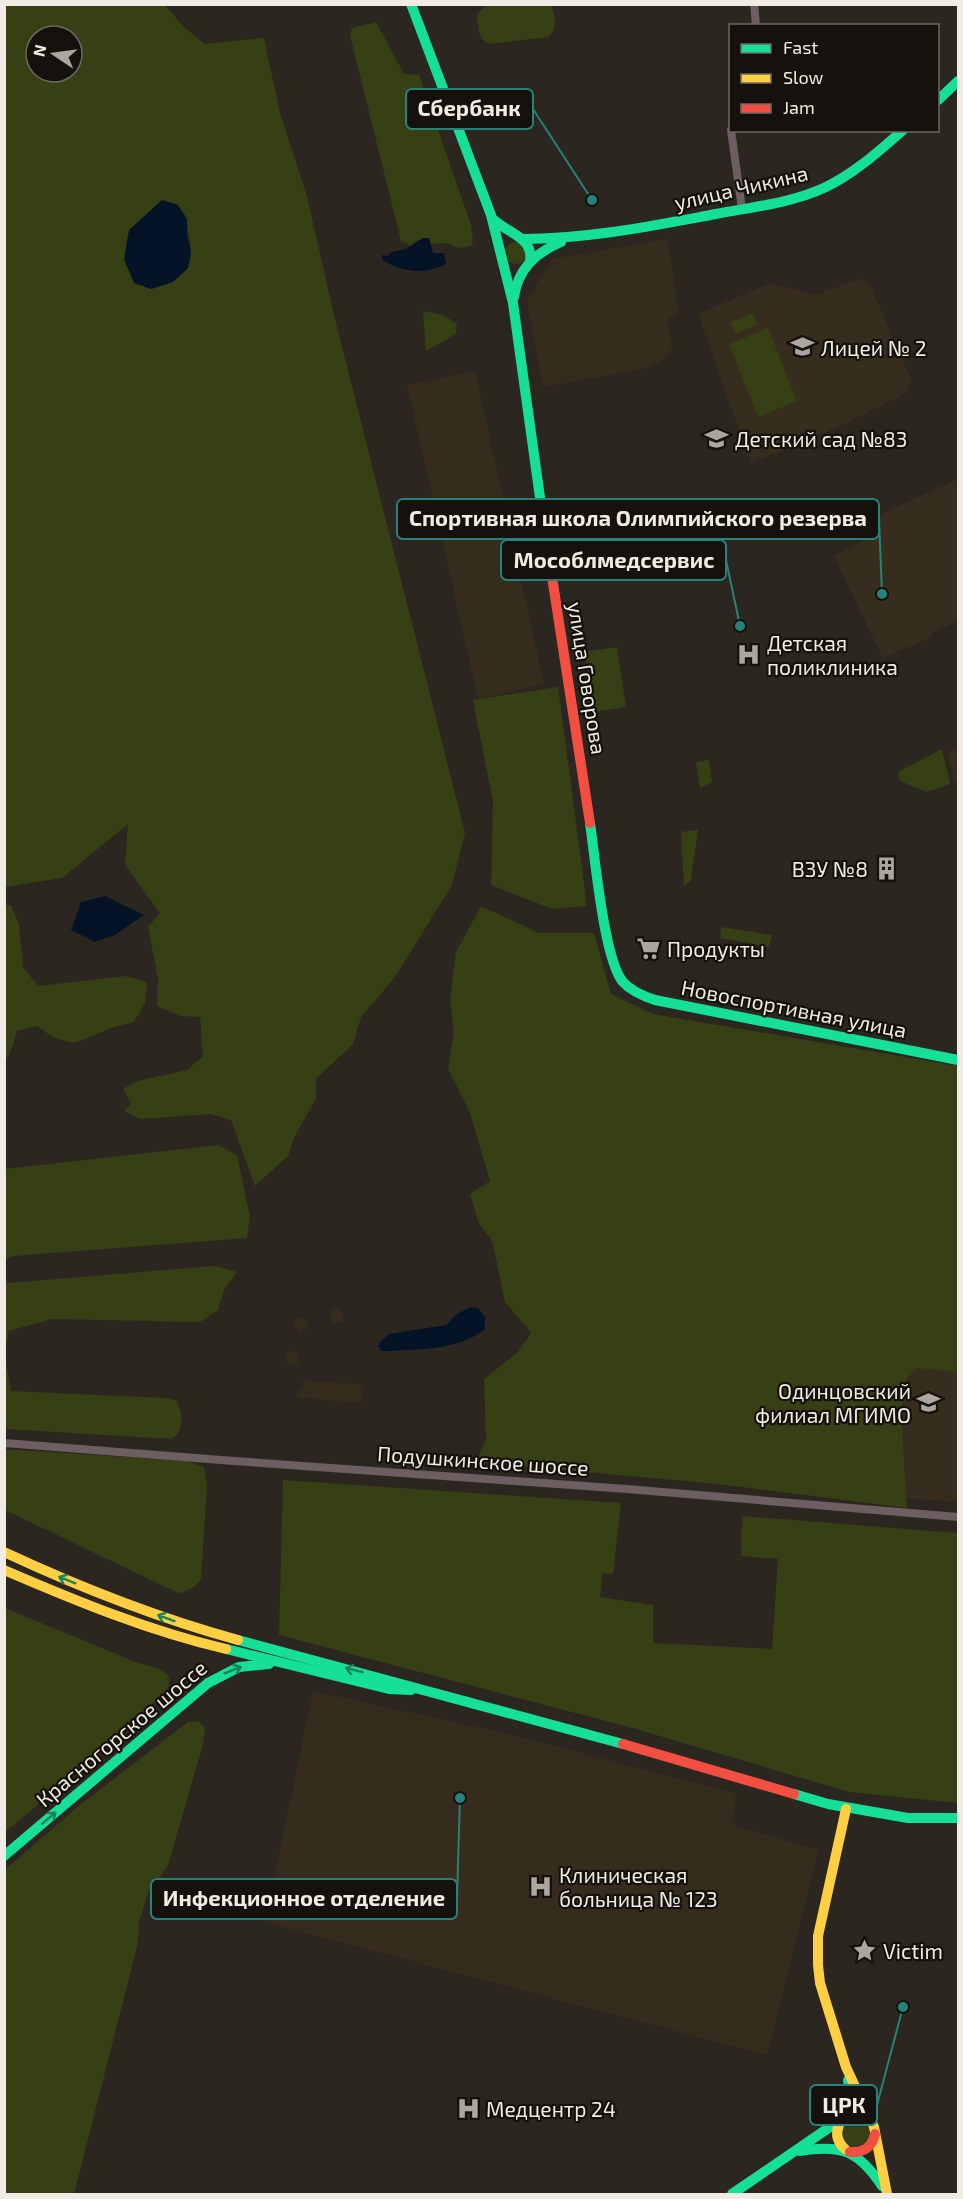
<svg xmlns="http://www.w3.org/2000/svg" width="963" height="2199" font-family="'Exo 2',sans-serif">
<rect width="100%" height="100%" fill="#2b2720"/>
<g fill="#362c1d">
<polygon points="667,239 679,314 667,319 672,347 666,358 648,368 543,387 527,302 552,259"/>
<polygon points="475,371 544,684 478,699 407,385"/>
<polygon points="341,1308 344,1321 332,1323 330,1310"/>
<polygon points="303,1316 309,1327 299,1333 293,1321"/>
<polygon points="297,1351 298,1364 287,1365 286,1352"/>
<polygon points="303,1380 364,1385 362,1403 296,1397 298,1392 303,1388"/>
<polygon points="313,1691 504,1733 723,1790 736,1794 732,1825 818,1850 767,2055 265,1922"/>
</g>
<g fill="#372d1f">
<polygon points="859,279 869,283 911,380 907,392 840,426 751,463 698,314 771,283 815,295"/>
<polygon points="958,479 958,621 933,632 930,638 883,658 834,556 874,536 881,514"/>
<polygon points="958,748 958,784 954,781 948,752"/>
<polygon points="958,1287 958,1502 902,1498 897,1432 903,1372"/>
</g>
<g fill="#373f14" fill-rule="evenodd">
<path d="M495,4L551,5C555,15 558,29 548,37L490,44C477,40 479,26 477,15L485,6Z"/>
<path d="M5,5H165L184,27L205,44L264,38L280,113L307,196L333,311L465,833L452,885L395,977L361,1017L353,1044L316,1079V1098L294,1138L288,1156L255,1186L231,1120L211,1114L140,1119L124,1111L131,1103L123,1089L137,1081L187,1070L203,1056L200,1017L180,1016L157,1006L158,979L148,927L160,913L125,865L128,824L62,878L5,887ZM36,36H72V72H36ZM187,219C187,230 191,243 191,253C190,276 169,283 151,289Z"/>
<polygon points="376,22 404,74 419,75 471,225 473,241 471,246 457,248 448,243 431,244 429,238 416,241 410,246 407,243 401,241 350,35 352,28"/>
<circle cx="516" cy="253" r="11"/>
<polygon points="423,311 443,315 457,324 456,334 426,351"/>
<polygon points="753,313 757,325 735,334 730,322"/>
<polygon points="768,328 797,401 758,417 729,344"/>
<polygon points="629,529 633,563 617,565 612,531"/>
<polygon points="617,647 626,707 594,712 584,652"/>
<polygon points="558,687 587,906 552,909 491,885 493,802 473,700"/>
<polygon points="942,749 950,784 927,792 900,781 898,772"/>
<polygon points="709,760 712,782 700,788 696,762"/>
<polygon points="698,830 691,880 684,886 681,832"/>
<polygon points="5,905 11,905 19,925 23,967 38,986 126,976 147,982 145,1003 134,1022 114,1027 75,1043 54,1038 37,1026 17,1031 11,1051 5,1061"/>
<polygon points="481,906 539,933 594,933 611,994 653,1014 958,1066 958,1372 917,1368 907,1378 901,1412 907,1508 718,1484 476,1462 486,1439 484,1379 518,1352 531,1333 505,1302 492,1240 479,1224 470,1194 490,1181 470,1113 448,1069 454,1033 450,1001 456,952"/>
<polygon points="721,927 772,935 769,947 720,938"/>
<polygon points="218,1145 237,1155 250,1217 247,1238 13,1256 5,1260 5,1169"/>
<polygon points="214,1266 237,1272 224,1290 218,1310 200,1322 52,1319 9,1331 5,1349 5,1278 8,1283"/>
<path d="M5,1357L11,1391L167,1398L177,1401C183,1414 185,1432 171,1439L5,1429Z"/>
<path d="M4,1449L187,1461L204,1467L207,1485L201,1579C194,1588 189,1591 178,1593L5,1510Z"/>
<polygon points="283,1480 621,1503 613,1574 603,1573 600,1597 653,1605 653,1643 772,1649 778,1559 741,1556 742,1516 958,1533 958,1803 849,1792 636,1729 279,1635"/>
<path d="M5,1608L138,1663C156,1667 183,1674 162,1696L60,1786L5,1832Z"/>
<polygon points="198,1721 205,1728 202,1748 168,1865 147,1895 139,1923 138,1943 74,2194 5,2194 5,1870 80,1805 188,1722"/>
<circle cx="856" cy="2133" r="14"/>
</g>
<g fill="#041325">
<polygon points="162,200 178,205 187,219 187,235 191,252 188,268 173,282 151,289 134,283 124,259 129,230"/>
<path d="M423,238H429L433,253H444L446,264C426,275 401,272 382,260V255L387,256L392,252L406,249Z"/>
<polygon points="105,896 144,915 115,935 95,942 71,930 81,902"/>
<path d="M471,1307L478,1308L485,1317V1329C457,1351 420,1349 386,1351H381L378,1346L381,1341L389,1334L446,1325L457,1314Z"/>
</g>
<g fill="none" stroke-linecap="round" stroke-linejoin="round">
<g stroke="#6c5e61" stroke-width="8">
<polyline points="754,4 756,26"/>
<polyline points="731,130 742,209"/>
<polyline points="4,1443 234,1461 627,1489 958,1517"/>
</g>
<g stroke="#16e098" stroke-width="10">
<polyline points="411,4 491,215 513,303 542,512"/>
<polyline points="938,100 958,81"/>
<path d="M494,220C508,233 534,238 530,261"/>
<path d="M522,239C588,239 651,226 716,214C753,207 792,203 826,187C855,173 879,151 903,130"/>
<path d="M514,297C518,269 535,253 561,242"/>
<path d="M590,823C595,857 604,960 623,982C631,991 643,996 655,1000L958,1060"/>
<polyline points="238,1640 623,1744"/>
<polyline points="226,1649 389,1689 411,1690"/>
<polyline points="794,1794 828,1804 908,1818 958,1818"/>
<polyline points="4,1856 208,1683 239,1667 269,1664"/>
<polyline points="846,2116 850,2096 848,2080"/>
<path d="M800,2151C841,2144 859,2151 882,2186"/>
<polyline points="732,2194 846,2116 860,2114 872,2121"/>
</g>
<g stroke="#ffcf43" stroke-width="10">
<path d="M4,1552C79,1587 158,1618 238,1640"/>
<path d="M4,1570C76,1601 149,1631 226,1649"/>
<polyline points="846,1809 818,1936 818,1965 820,1983 846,2067 874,2127 887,2194"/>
<path d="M842,2119C835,2130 835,2140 845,2149"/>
</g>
<g stroke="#f24e42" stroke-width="10">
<polyline points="542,512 590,823"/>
<polyline points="623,1744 794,1794"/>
<path d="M850,2152C864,2153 872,2147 875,2134"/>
</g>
</g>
<defs><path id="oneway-shaft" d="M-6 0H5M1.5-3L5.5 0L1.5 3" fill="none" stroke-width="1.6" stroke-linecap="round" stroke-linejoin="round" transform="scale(1.5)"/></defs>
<g stroke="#168359">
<use href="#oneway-shaft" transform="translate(67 1580) rotate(-158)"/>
<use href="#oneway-shaft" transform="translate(166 1618) rotate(-160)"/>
<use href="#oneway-shaft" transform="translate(233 1670) rotate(-22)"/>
<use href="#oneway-shaft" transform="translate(354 1670) rotate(-166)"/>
<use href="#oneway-shaft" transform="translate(49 1818) rotate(-40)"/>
</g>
<defs>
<symbol id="school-bare" viewBox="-9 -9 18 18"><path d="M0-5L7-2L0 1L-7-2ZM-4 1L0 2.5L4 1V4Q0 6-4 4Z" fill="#aba69f" stroke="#15110c" stroke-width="2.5" paint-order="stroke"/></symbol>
<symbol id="hospital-bare" viewBox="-9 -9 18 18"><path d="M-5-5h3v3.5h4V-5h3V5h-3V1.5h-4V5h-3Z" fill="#aba69f" stroke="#15110c" stroke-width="2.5" paint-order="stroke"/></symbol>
<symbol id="building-bare" viewBox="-9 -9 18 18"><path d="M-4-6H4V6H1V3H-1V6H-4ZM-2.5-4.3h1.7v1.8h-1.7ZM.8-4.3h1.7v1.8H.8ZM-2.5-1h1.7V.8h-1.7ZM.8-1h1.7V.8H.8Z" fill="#aba69f" stroke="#15110c" stroke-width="2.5" paint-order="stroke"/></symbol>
<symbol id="supermarket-bare" viewBox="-9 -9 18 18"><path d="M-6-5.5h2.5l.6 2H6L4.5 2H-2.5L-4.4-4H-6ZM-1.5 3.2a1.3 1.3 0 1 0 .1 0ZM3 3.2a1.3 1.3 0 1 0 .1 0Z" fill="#aba69f" stroke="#15110c" stroke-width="2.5" paint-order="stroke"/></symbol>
<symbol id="university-bare" viewBox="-9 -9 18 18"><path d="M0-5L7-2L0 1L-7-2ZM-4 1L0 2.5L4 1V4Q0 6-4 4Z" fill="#aba69f" stroke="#15110c" stroke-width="2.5" paint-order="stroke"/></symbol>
<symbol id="sight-bare" viewBox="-9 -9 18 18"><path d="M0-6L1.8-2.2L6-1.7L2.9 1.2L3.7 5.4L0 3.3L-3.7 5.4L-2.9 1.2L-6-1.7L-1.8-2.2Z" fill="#aba69f" stroke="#15110c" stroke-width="2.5" paint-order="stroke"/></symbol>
</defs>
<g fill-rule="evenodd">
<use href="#school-bare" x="786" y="330" width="33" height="33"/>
<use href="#school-bare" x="700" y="422" width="33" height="33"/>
<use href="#hospital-bare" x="732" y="638" width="33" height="33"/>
<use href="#building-bare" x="870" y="852" width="33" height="33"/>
<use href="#supermarket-bare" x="632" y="932" width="33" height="33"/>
<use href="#university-bare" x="912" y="1386" width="33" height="33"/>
<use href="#hospital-bare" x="524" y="1870" width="33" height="33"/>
<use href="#sight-bare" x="848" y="1934" width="33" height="33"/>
<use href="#hospital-bare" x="452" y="2092" width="33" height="33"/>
</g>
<g text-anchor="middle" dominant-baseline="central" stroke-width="4.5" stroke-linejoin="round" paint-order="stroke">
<g font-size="21" fill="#f0ebe4" stroke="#15110c">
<text transform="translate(741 187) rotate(-13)">улица Чикина</text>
<text transform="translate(588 678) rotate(81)">улица Говорова</text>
<text transform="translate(794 1008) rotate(11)">Новоспортивная улица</text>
<text transform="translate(483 1460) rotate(4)">Подушкинское шоссе</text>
<text transform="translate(121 1733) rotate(-40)">Красногорское шоссе</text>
</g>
<g font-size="21" fill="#f0ebe4" stroke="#15110c" text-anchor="start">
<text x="821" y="347">Лицей № 2</text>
<text x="735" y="438">Детский сад №83</text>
<text x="767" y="642">Детская<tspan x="767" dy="24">поликлиника</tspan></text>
<text x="868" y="868" text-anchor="end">ВЗУ №8</text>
<text x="667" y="948">Продукты</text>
<text x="911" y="1390" text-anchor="end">Одинцовский<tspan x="911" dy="24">филиал МГИМО</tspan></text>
<text x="559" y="1874">Клиническая<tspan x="559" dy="24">больница № 123</tspan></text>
<text x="883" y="1950">Victim</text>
<text x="486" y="2108">Медцентр 24</text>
</g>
</g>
<path fill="none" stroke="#26827a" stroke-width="2" d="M592 200L533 109M882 594L879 519M740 626L726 560M460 1798L457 1899M903 2007L877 2105"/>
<g fill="#26827a" stroke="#15110c" stroke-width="2">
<circle cx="592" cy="200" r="6"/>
<circle cx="882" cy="594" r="6"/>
<circle cx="740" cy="626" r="6"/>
<circle cx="460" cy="1798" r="6"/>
<circle cx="903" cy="2007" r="6"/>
</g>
<g fill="#15110c" stroke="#26827a" stroke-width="2">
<rect x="406" y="89" width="127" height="40" rx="6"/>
<rect x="397" y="499" width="482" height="40" rx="6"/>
<rect x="501" y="540" width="225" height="40" rx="6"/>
<rect x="151" y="1879" width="306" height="40" rx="6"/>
<rect x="810" y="2085" width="67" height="40" rx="6"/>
</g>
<g font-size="22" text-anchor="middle" font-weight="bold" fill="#f0ebe4">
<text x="469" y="116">Сбербанк</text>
<text x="638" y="526">Спортивная школа Олимпийского резерва</text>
<text x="614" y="568">Мособлмедсервис</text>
<text x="304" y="1906">Инфекционное отделение</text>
<text x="844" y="2113">ЦРК</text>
</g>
<rect width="963" height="2199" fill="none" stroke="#f0ebe4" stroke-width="12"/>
<rect x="729" y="24" width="210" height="108" fill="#15110c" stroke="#6d6862" stroke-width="1.5"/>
<rect x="741" y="44" width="30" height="9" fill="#16e098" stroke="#6d6862" stroke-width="1.5"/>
<text x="783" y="54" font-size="18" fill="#f0ebe4">Fast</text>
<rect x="741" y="74" width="30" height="9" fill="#ffcf43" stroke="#6d6862" stroke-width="1.5"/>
<text x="783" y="84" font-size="18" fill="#f0ebe4">Slow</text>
<rect x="741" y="104" width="30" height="9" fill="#f24e42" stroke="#6d6862" stroke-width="1.5"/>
<text x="783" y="114" font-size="18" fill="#f0ebe4">Jam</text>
<g transform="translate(54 54) rotate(283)"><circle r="28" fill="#15110c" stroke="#6d6862" stroke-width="1.5"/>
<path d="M0-4.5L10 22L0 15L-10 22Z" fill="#aba69f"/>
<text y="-9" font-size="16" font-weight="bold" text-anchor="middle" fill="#f0ebe4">N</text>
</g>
</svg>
